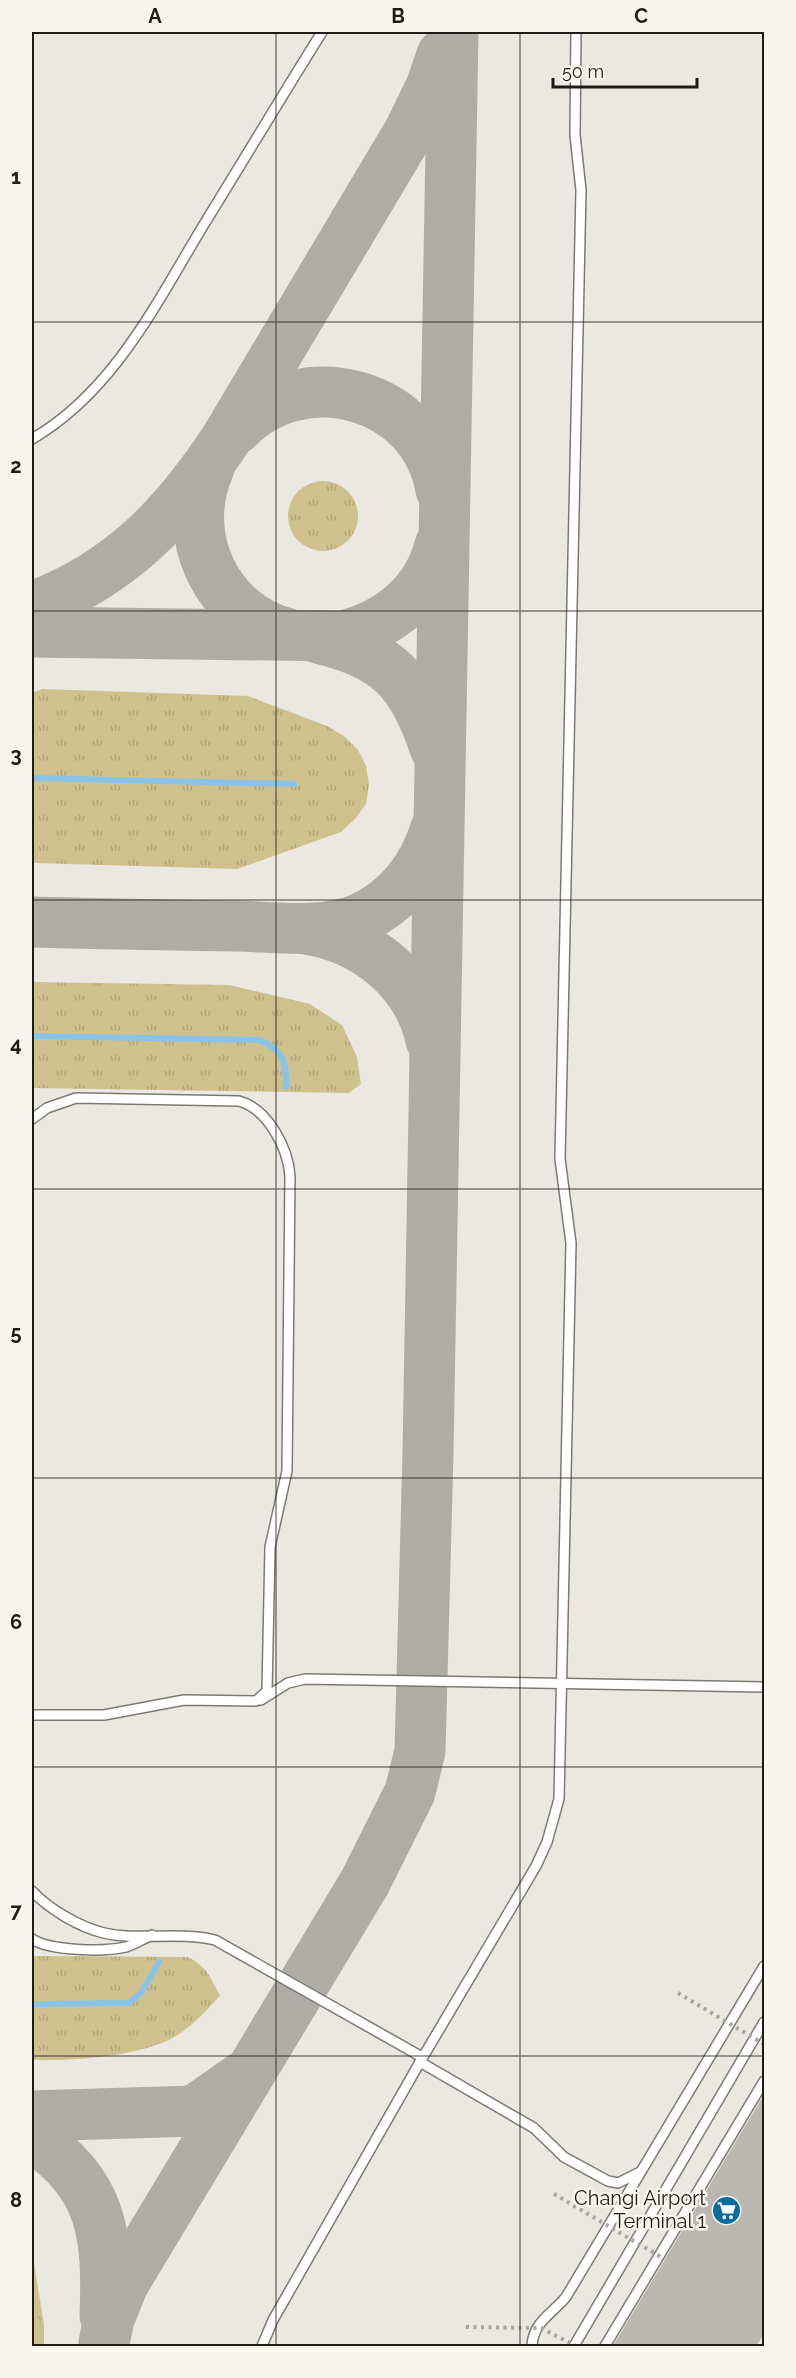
<svg xmlns="http://www.w3.org/2000/svg" width="796" height="2378" font-family="Raleway,sans-serif">
<defs>
<pattern id="grass-tufts" width="24" height="20" patternUnits="userSpaceOnUse" patternTransform="scale(1.5)"><rect width="24" height="20" fill="#cfc18d"/><path d="M3 7l-1-3M5 7V3M7 7l1-3M15 17l-1-3M17 17v-4M19 17l1-3" fill="none" stroke="#b1a579"/></pattern>
</defs>
<rect width="100%" height="100%" fill="#eae8e0"/>
<g fill="url(#grass-tufts)">
<circle cx="323" cy="516" r="35"/>
<polygon points="42,689 248,696 327,726 344,736 358,750 366,766 369,785 366,804 355,819 341,832 237,869 36,863 32,861 32,693"/>
<polygon points="32,982 229,985 310,1004 342,1025 357,1057 361,1084 349,1093 32,1088"/>
<path d="M32,1956L187,1957C206,1965 211,1978 220,1996C206,2010 193,2026 176,2036C141,2057 72,2061 32,2060Z"/>
<polygon points="32,2250 44,2325 44,2346 32,2346"/>
</g>
<g fill="none" stroke-linecap="round" stroke-linejoin="round">
<g stroke="#8bc3e8" stroke-width="6">
<polyline points="32,778 294,784"/>
<path d="M32,1036L259,1040C283,1049 287,1062 286,1087"/>
<polyline points="32,2004 129,2003 141,1993 159,1962"/>
</g>
<g stroke="#aeaca6" stroke-width="51">
<path d="M236,429C302,360 425,392 441,490"/>
<path d="M209,468C179,536 216,616 289,634"/>
<path d="M32,607C120,575 175,516 226,439L409,132L431,87L442,55"/>
<path d="M32,632L342,636C389,625 428,594 440,545"/>
<path d="M317,638C387,654 413,680 435,748"/>
<path d="M32,922C100,924 168,925 237,926C275,927 323,934 359,919C398,902 424,868 436,828"/>
<path d="M306,929C365,938 418,979 431,1040"/>
<polyline points="32,2116 194,2111 244,2076"/>
<path d="M32,2137C104,2184 108,2236 105,2316"/>
<polyline points="104,2343 109,2319 123,2284 365,1882 410,1792 420,1751 428,1453 453,32"/>
</g>
</g>
<polygon fill="#b9b7af" points="765,2093 765,2333 756,2346 613,2346"/>
<g fill="none" stroke-linecap="round" stroke-linejoin="round">
<defs>
<g id="service">
<path d="M32,439C113,392 156,304 203,226C243,161 282,96 322,32"/>
<path d="M32,1119L47,1108L76,1098L239,1101C268,1109 288,1148 290,1176L287,1471L270,1547L267,1691L256,1701L184,1700L104,1715H32"/>
<polyline points="261,1700 288,1683 305,1679 764,1687"/>
<path d="M32,1891C49,1909 79,1927 104,1933C137,1941 178,1931 215,1940L422,2057"/>
<path d="M32,1939C50,1951 104,1952 126,1947C135,1944 143,1939 152,1935"/>
<polyline points="420,2062 534,2128 564,2157 608,2181 618,2183 640,2172"/>
<polyline points="262,2346 273,2320 420,2062 536,1866 547,1842 559,1799 571,1243 560,1159 581,190 575,135 576,32"/>
<path d="M532,2346C533,2322 552,2314 566,2297L764,1966"/>
<polyline points="574,2346 764,2022"/>
<polyline points="605,2346 764,2081"/>
</g>
</defs>
<use href="#service" stroke="#7c7a73" stroke-width="12"/>
<use href="#service" stroke="#fff" stroke-width="9"/>
<g stroke="#a8a6a0" stroke-width="4" stroke-dasharray="3 4.5" stroke-linecap="butt">
<polyline points="678,1993 764,2044"/>
<polyline points="554,2194 661,2257"/>
<polyline points="466,2327 541,2328 576,2346"/>
</g>
</g>
<path fill="none" stroke="#1d1c19" stroke-width="1.5" stroke-opacity="0.55" d="M276,32V2346M520,32V2346M32,322H764M32,611H764M32,900H764M32,1189H764M32,1478H764M32,1767H764M32,2056H764"/>
<defs>
<symbol id="supermarket-disc" viewBox="-11 -11 22 22"><circle r="9.5" fill="#0a6c9a" stroke="#f7f5ed"/><path d="M-6-5.5h2.5l.6 2H6L4.5 2H-2.5L-4.4-4H-6ZM-1.5 3.2a1.3 1.3 0 1 0 .1 0ZM3 3.2a1.3 1.3 0 1 0 .1 0Z" fill="#fff"/></symbol>
</defs>
<g fill-rule="evenodd">
<use href="#supermarket-disc" x="710" y="2194" width="33" height="33"/>
</g>
<g text-anchor="middle" dominant-baseline="central" stroke-width="5" stroke-linejoin="round" paint-order="stroke">
<g font-size="20" fill="#1d1c19" stroke="#f7f5ed" text-anchor="end">
<text x="706" y="2198">Changi Airport<tspan x="706" dy="23">Terminal 1</tspan></text>
</g>
</g>
<rect width="796" height="2378" fill="none" stroke="#f7f5ed" stroke-width="66"/>
<path d="M553 78v9h144v-9" fill="none" stroke="#1d1c19" stroke-width="3"/>
<text x="562" y="78" font-size="18" fill="#1d1c19" stroke="#f7f5ed" stroke-width="4.5" paint-order="stroke">50 m</text>
<rect x="33" y="33" width="730" height="2312" fill="none" stroke="#1d1c19" stroke-width="2"/>
<g font-size="20" text-anchor="middle" font-weight="bold" fill="#1d1c19">
<text x="155" y="23">A</text>
<text x="398" y="23">B</text>
<text x="641" y="23">C</text>
<text x="16" y="184">1</text>
<text x="16" y="473">2</text>
<text x="16" y="762">3</text>
<text x="16" y="1051">4</text>
<text x="16" y="1340">5</text>
<text x="16" y="1629">6</text>
<text x="16" y="1918">7</text>
<text x="16" y="2207">8</text>
</g>
</svg>
